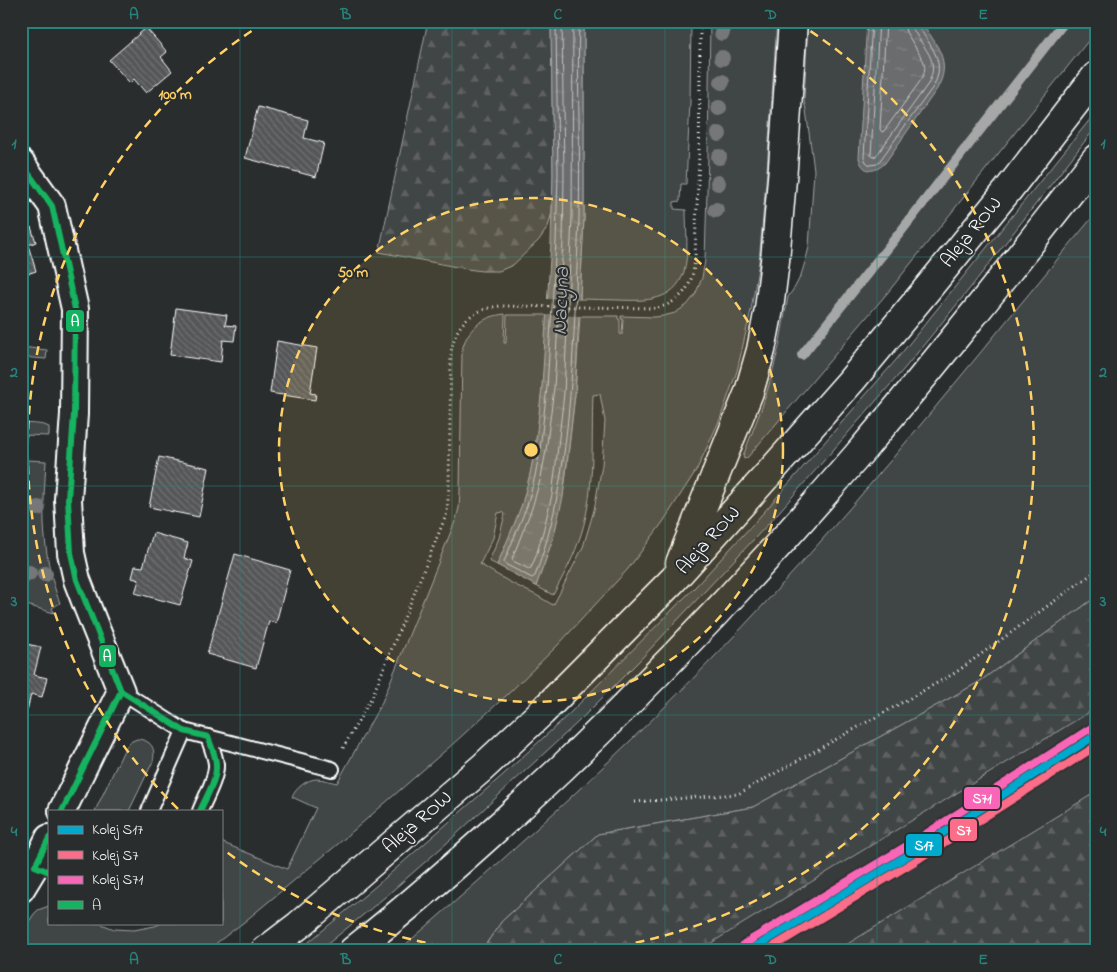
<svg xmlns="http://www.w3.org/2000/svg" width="1117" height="972" font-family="'Indie Flower',sans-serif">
<defs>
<pattern id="forest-firs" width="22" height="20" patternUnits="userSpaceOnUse" patternTransform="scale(1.25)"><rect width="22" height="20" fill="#414445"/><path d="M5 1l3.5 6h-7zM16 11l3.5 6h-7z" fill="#5e6061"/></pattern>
<pattern id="water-ripples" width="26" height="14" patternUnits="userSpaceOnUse" patternTransform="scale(1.25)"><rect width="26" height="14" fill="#6a6c6d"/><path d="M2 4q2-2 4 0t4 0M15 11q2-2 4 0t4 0" fill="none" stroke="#808283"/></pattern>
<pattern id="building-back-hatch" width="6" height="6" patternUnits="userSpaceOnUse" patternTransform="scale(1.25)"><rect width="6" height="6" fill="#555758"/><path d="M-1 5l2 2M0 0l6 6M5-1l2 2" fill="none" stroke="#6e7071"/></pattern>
</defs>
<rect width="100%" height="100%" fill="#2a2d2e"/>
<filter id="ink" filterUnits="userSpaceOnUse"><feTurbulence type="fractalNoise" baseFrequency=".02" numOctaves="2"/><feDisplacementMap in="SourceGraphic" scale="10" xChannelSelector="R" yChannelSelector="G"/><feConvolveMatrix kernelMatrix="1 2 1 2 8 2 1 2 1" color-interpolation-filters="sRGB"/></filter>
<g filter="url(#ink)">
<polygon fill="#373a3b" points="1096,708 1096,792 836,951 698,951"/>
<g fill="#414445" stroke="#a0a2a2">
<path d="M584,21H691L690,102L686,184H681L680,201L674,202V209L686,210C686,229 689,254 684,272C674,302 645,301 619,300C606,300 593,299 580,299L584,218Z"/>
<path d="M710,21H777L767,170L759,262L751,310L737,371L720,419L697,469L663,522L628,569L558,645L509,693L454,743L338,844L244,922L206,951H21V933L34,914L38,910L49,906V923H99L114,929L134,930L155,926L162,923H221V842L287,869L316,808L292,797C296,788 307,779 317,779C323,779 331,782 337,783L382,702L456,519L459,508L460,492L462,351C466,329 483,316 505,314L504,343H506L507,315H547C545,350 543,384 539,418C535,448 531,477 522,505C515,526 506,545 497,565L489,561L499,538L505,514L503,512L498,513L493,538L480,564C498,576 516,586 536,595C542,598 547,602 553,605L554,604L583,547L594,510L602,465L605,421L600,394L593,395C591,444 596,496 578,543C572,561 562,578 553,595L536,586L546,559L554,535L565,483L575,394L580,316H618V319L620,320V334L622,335L623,319H621V316L655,317L663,316L675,313L687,305L695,295L702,278L705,260L708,156Z"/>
<polygon points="808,21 1096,21 1096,31 889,291 747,458 744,459 743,456 762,407 769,385 779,347 788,297 795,287 801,275 806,259 809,247 814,170 806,110 804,101"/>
<polygon points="1096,112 1096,127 967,292 904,369 771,521 638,662 576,724 448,842 385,897 319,951 298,951 377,885 504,774 570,713 697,585 764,512 896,360"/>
<path d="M1096,213V597L979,682L753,807L598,834L502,921L481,951H398C526,841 651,727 765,603C881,478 986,344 1096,213Z"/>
<polygon points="21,347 47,350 46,359 21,357"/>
<path d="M21,423C31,424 41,423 49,427V436L24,435L23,446H21Z"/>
<path d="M27,460L46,461C45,481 43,502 44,523C45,549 50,578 60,603L52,608L54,613L23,604L28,575H21V518H25Z"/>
<path d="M137,739C151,740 156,748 153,761L129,811H95L125,748L130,742Z"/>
</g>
<g fill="url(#forest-firs)" stroke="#a0a2a2">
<polygon points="428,21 551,21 553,175 552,212 548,227 539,240 513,265 499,271 482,271 467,269 379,252"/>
<polygon points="1096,597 1096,708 698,951 481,951 502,921 598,834 753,807 979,682"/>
<polygon points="1096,792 1096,951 836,951"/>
</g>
<g fill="url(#water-ripples)" stroke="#a6a7a7">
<polygon points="551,21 584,21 584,218 575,394 563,497 554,535 546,559 536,586 497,565 515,522 522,504 530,474 535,449 542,387 551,242 553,175"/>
<path d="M867,21H921C936,45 953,61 937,89L885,163C875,173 863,174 859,158Z"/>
</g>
<polygon fill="#2a2d2e" points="546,299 583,300 582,316 545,315"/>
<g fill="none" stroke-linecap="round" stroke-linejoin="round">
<g stroke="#c3c4c5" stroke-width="1">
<path d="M556,21L558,175L556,242L547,387L540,450L535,476L527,506L504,562L505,564L532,578L535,576C560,510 567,439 572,369C575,319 577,268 579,218C581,152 577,87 579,21"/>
<polyline points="562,21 564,175 563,242 554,388 546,451 541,477 532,508 512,559 513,561 529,569 531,568 536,556 543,532 552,495 557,455 564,393 572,217 573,21"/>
<path d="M872,21L864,157L866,162L870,165L877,164L881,159L933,87C947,62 931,47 918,26L917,21"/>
<path d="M879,21L871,155L873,157L876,156L928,84C939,63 928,53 917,36C914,31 911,27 911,21"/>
<path d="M886,21L880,129L882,132L884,131L921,80C925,73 926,67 923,60L906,32L903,21"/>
</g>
<polyline stroke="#a6a7a7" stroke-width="10" points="802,355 902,230 1065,21"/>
</g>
<g fill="url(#building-back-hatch)" stroke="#fff">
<polygon points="146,28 167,52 161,57 172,71 146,93 134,79 130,83 109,60"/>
<polygon points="258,107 308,120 304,138 324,143 316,177 245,158"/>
<polygon points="31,227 36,242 28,245 36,271 21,276 21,229"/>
<polygon points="176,308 227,315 225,325 236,326 234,341 223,340 221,362 170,355"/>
<polygon points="277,341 317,348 310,393 316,394 315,400 270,393"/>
<polygon points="159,457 209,468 199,517 149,507"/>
<polygon points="21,461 27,461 25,519 21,518"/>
<polygon points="153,533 188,543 184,558 193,561 180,605 135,593 139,580 132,578 135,566 143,567"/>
<polygon points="235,554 290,570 276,623 269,621 256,668 207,654"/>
<polygon points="21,643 41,647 34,675 47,678 42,697 31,694 27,711 21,710"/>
</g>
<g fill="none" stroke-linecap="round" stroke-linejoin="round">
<defs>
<g id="service">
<polyline points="121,691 184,731 332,769"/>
<polyline points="149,811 184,731"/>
<path d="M200,811C205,798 217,778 216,764C215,755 211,746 208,737"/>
</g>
<g id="minor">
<polyline points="21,163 52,206 75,309 74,414 68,499 71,553 77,580 87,606 121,691 62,811"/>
<polyline points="21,889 35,866 49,838"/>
</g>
<g id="primary">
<polyline points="680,563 749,392 761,350 769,309 775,261 783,167 793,21"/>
<polyline points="265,951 299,925 482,768 542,712 673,580 772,470 851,381 928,288 1008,190 1096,76"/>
<path d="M353,951C426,893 495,831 563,767C666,668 763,565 856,457C939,360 1017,260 1096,159"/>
</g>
</defs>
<use href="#service" stroke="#fff" stroke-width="18"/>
<use href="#minor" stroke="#fff" stroke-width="30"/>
<use href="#primary" stroke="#fff" stroke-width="31"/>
<g stroke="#fff" stroke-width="3" stroke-dasharray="1 4" stroke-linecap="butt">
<path d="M343,748L372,697L447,513L449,486L451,353C455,323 472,309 501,306L656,308C669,306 683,297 689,284C697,268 695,242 696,224C700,156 700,89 700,21"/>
<polyline points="635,802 738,794 955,673 1096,571"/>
</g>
<use href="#service" stroke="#2a2d2e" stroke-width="14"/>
<use href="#minor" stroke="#2a2d2e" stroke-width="26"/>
<use href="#primary" stroke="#2a2d2e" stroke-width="28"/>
<defs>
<g id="bus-1">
<polyline points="21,163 52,206 75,309 74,414 68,499 71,553 77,580 121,691 62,811"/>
<path d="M121,691L184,731L208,737C211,746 216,755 216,765C217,780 206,797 200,811"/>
<polyline points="49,838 35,866 49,872"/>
</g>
</defs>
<use href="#bus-1" stroke="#2a2d2e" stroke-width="10"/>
<use href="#bus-1" stroke="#13b361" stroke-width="6"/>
<defs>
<polyline id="rail-1" points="749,951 915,851 1096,735"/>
<polyline id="rail-2" points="766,951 920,858 1096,746"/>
<polyline id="rail-3" points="744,944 910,844 1091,728"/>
</defs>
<use href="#rail-1" stroke="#2a2d2e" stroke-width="11"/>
<use href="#rail-2" stroke="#2a2d2e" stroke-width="11"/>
<use href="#rail-3" stroke="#2a2d2e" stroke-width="11"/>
<use href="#rail-1" stroke="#00a9ce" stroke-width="8"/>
<use href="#rail-2" stroke="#fb6d88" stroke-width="8"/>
<use href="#rail-3" stroke="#fa66b7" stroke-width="8"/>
</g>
<g fill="#757778">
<circle cx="722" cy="33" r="8"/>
<circle cx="722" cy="58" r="8"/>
<circle cx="722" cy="82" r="8"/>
<circle cx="719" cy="108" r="8"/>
<circle cx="719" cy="134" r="8"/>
<circle cx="719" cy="157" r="8"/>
<circle cx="718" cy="183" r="8"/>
<circle cx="716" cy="210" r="8"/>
<circle cx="38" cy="508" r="8"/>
<circle cx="29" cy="573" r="8"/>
<circle cx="45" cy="574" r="8"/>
</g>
</g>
<path fill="none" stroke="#27847c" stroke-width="1" stroke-opacity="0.55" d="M240,21V951M452,21V951M665,21V951M877,21V951M21,257H1096M21,486H1096M21,715H1096"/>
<circle cx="531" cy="450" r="252" fill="#ffd166" fill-opacity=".12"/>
<g fill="none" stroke="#ffd166" stroke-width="2.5" stroke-dasharray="9 6">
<circle cx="531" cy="450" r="252"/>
<path d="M470 950A504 504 0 0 1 224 850M178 809A504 504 0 0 1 264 23M798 23A504 504 0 0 1 592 950"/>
</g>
<g text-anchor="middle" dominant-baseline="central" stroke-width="4" stroke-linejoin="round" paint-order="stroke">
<g font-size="20" fill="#fff" stroke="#2a2d2e">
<text transform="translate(972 233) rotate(-51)">Aleja ROW</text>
<text transform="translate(709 541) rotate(-48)">Aleja ROW</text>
<text transform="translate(418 823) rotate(-41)">Aleja ROW</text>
</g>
<g font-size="21" font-style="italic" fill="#b4b6b6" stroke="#2a2d2e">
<text transform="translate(562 301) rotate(-88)">Nacyna</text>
</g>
</g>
<circle cx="531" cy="450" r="8" fill="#ffd166" stroke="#2a2d2e" stroke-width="2.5"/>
<g font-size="15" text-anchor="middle" font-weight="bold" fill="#ffd166" stroke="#2a2d2e" stroke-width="4" stroke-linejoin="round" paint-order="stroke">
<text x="175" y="99">100 m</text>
<text x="353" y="277">50 m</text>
</g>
<g stroke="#2a2d2e" stroke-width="2">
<rect x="65" y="309" width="20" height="24" rx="5" fill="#13b361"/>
<rect x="98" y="644" width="19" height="24" rx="5" fill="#13b361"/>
<rect x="963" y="786" width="38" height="24" rx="5" fill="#fa66b7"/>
<rect x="949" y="818" width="29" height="24" rx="5" fill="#fb6d88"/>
<rect x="905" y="833" width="38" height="24" rx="5" fill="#00a9ce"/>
</g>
<g font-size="14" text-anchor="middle" font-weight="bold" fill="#fff">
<text x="75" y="326">A</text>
<text x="107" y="661">A</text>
<text x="982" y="803">S71</text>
<text x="964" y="835">S7</text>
<text x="924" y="850">S17</text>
</g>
<rect width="1117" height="972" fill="none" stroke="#2a2d2e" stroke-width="55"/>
<rect x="48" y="810" width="175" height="115" fill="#2a2d2e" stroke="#7f8182"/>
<rect x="58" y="826" width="25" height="8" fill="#00a9ce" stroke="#7f8182"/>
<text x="92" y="834" font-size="15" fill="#ffffff">Kolej S17</text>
<rect x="58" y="851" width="25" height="8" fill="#fb6d88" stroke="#7f8182"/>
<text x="92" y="860" font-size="15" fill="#ffffff">Kolej S7</text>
<rect x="58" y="876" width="25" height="8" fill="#fa66b7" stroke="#7f8182"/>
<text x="92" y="884" font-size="15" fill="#ffffff">Kolej S71</text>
<rect x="58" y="901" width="25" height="8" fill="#13b361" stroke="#7f8182"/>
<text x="92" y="910" font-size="15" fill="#ffffff">A</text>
<rect x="28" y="28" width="1062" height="916" fill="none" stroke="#27847c" stroke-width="2"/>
<g font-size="16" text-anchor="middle" font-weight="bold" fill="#27847c">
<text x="134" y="19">A</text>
<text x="346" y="19">B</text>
<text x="558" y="19">C</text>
<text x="771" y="19">D</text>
<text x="983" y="19">E</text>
<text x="14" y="148">1</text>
<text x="1103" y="148">1</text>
<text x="14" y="377">2</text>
<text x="1103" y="377">2</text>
<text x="14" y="606">3</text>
<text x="1103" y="606">3</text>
<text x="14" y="836">4</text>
<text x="1103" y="836">4</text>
<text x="134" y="964">A</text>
<text x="346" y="964">B</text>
<text x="558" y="964">C</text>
<text x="771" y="964">D</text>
<text x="983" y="964">E</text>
</g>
</svg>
